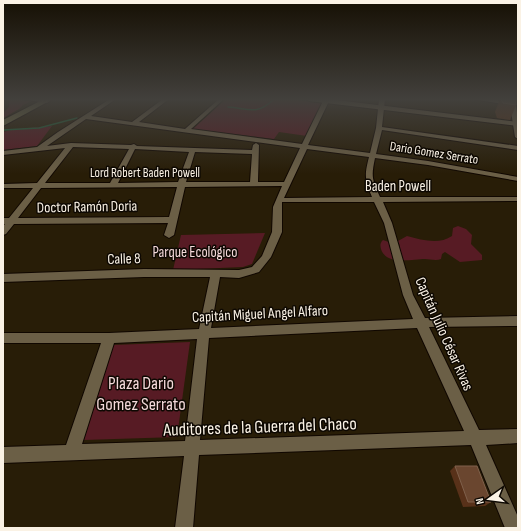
<svg xmlns="http://www.w3.org/2000/svg" width="521" height="531" font-family="'Sofia Sans Condensed',sans-serif">
<rect width="100%" height="100%" fill="#281d07"/>
<g fill="#571b24">
<polygon points="9,99 36,99 23,105 19,109 3,118 3,113 9,107"/>
<polygon points="226,99 289,99 322,103 307,136 279,132 274,139 193,129"/>
<polygon points="52,126 37,146 3,150 3,132 15,129"/>
<path d="M458,226L466,229L472,235L471,244L482,255V260L460,262L445,252L442,254L441,259C436,261 430,259 425,259C413,259 386,266 381,249C380,245 380,243 383,240L400,246L398,241L407,236C422,240 439,245 452,236L453,228Z"/>
<polygon points="265,233 252,264 243,267 173,270 181,235"/>
<polygon points="190,342 177,437 84,440 113,345"/>
</g>
<g fill="none" stroke-linecap="round" stroke-linejoin="round">
<g stroke="#1f633b" stroke-width="1.5">
<path d="M228,107C248,108 256,116 273,100"/>
<polyline points="3,130 39,128 77,118"/>
</g>
<defs>
<g id="minor">
<polygon points="22,99 46,99 50,101 47,103"/>
<path d="M110,99H116L91,116L132,122L163,99H169L139,122L185,129L219,99H224L191,129L302,144L324,99H330L308,145L370,153L376,128L379,99H385L382,127L518,146V150L382,130L376,154L428,161L518,177V181L428,165L375,158C371,177 372,179 380,197H518V201L383,202L392,223L413,295L425,318L518,316V326L429,327L479,430L518,429V443L486,445L518,517V528H505L471,445L199,455L193,528H175L184,456L3,463V447L66,445L101,343H3V333H109L199,329L210,277H144L3,282V274L144,269L239,270L252,267L262,256L272,232L273,207L282,186L185,187L174,235L169,238L164,235L168,223L14,224L6,234L3,235V226L5,224H3V218H9L33,188H3V184L37,183L65,148L3,155V151L37,147L58,132ZM86,119L300,148L284,182H258L259,145L256,143L253,145L252,150L137,146L134,144L131,145L71,143L47,146ZM73,147L129,149L110,183H45ZM135,149L189,152L178,182L118,183ZM307,149L369,157C364,176 365,180 372,197L284,198ZM195,152L252,154L250,182H186ZM177,187L169,217L18,218L41,188ZM282,202H374L384,223L403,295L413,319L211,328L220,277L239,278L259,272L271,257L282,232ZM417,328L464,431L200,440L209,338ZM197,339L185,441L82,444L114,343Z"/>
<polygon points="472,99 488,99 510,102 509,99 515,99 518,119 518,139 515,137 510,105"/>
</g>
<polygon id="tertiary" points="306,99 328,99 518,122 518,126 309,101"/>
<polygon id="secondary" points="44,99 53,99 3,126 3,120"/>
</defs>
<use href="#minor" stroke="#100700" stroke-width="2"/>
<use href="#tertiary" stroke="#100700" stroke-width="2"/>
<use href="#secondary" stroke="#100700" stroke-width="2"/>
<use href="#minor" fill="#6b5f46" fill-rule="evenodd"/>
<use href="#tertiary" fill="#6b5f46" fill-rule="evenodd"/>
<use href="#secondary" fill="#726f46" fill-rule="evenodd"/>
</g>
<g fill="#583119">
<polygon points="500,99 515,99 516,105 510,120 497,118 495,112"/>
<polygon points="455,466 491,502 485,506 463,507 450,471"/>
</g>
<g fill="#6a462f" stroke="#80614c">
<polygon points="501,99 515,99 516,105 503,103"/>
<polygon points="455,466 477,466 491,502 468,502"/>
</g>
<linearGradient id="sky" x2="0" y2="1"><stop stop-color="#161004"/><stop offset="0.57" stop-color="#42403c"/><stop offset="1" stop-color="#42403c" stop-opacity="0"/></linearGradient>
<rect width="521" height="174" fill="url(#sky)"/>
<g text-anchor="middle" dominant-baseline="central" stroke-width="3" stroke-linejoin="round" paint-order="stroke">
<g font-size="13" fill="#faf2e5" stroke="#0d0802">
<text transform="translate(434 153) rotate(9)">Dario Gomez Serrato</text>
<text x="145" y="173">Lord Robert Baden Powell</text>
</g>
<g font-size="15" fill="#faf2e5" stroke="#0d0802">
<text x="398" y="186">Baden Powell</text>
<text transform="translate(87 207) rotate(-1)">Doctor Ramón Doria</text>
<text transform="translate(124 259) rotate(-2)">Calle 8</text>
<text transform="translate(260 314) rotate(-3)">Capitán Miguel Angel Alfaro</text>
<text transform="translate(444 334) rotate(66)">Capitán Julio César Rivas</text>
</g>
<g font-size="15" fill="#f4d9da" stroke="#0d0802">
<text x="195" y="252">Parque Ecológico</text>
</g>
<g font-size="18" fill="#f4d9da" stroke="#0d0802">
<text x="141" y="383">Plaza Dario<tspan x="141" dy="21">Gomez Serrato</tspan></text>
</g>
<g font-size="18" fill="#faf2e5" stroke="#0d0802">
<text transform="translate(260 427) rotate(-2)">Auditores de la Guerra del Chaco</text>
</g>
</g>
<rect width="521" height="531" fill="none" stroke="#faf2e5" stroke-width="8"/>
<g transform="translate(489 499) rotate(256)" stroke="#0d0802" stroke-width="3" paint-order="stroke">
<path d="M0-3L7 15L0 10L-7 15Z" fill="#faf2e5"/>
<text y="-6" font-size="11" font-weight="bold" text-anchor="middle" fill="#faf2e5">N</text>
</g>
</svg>
